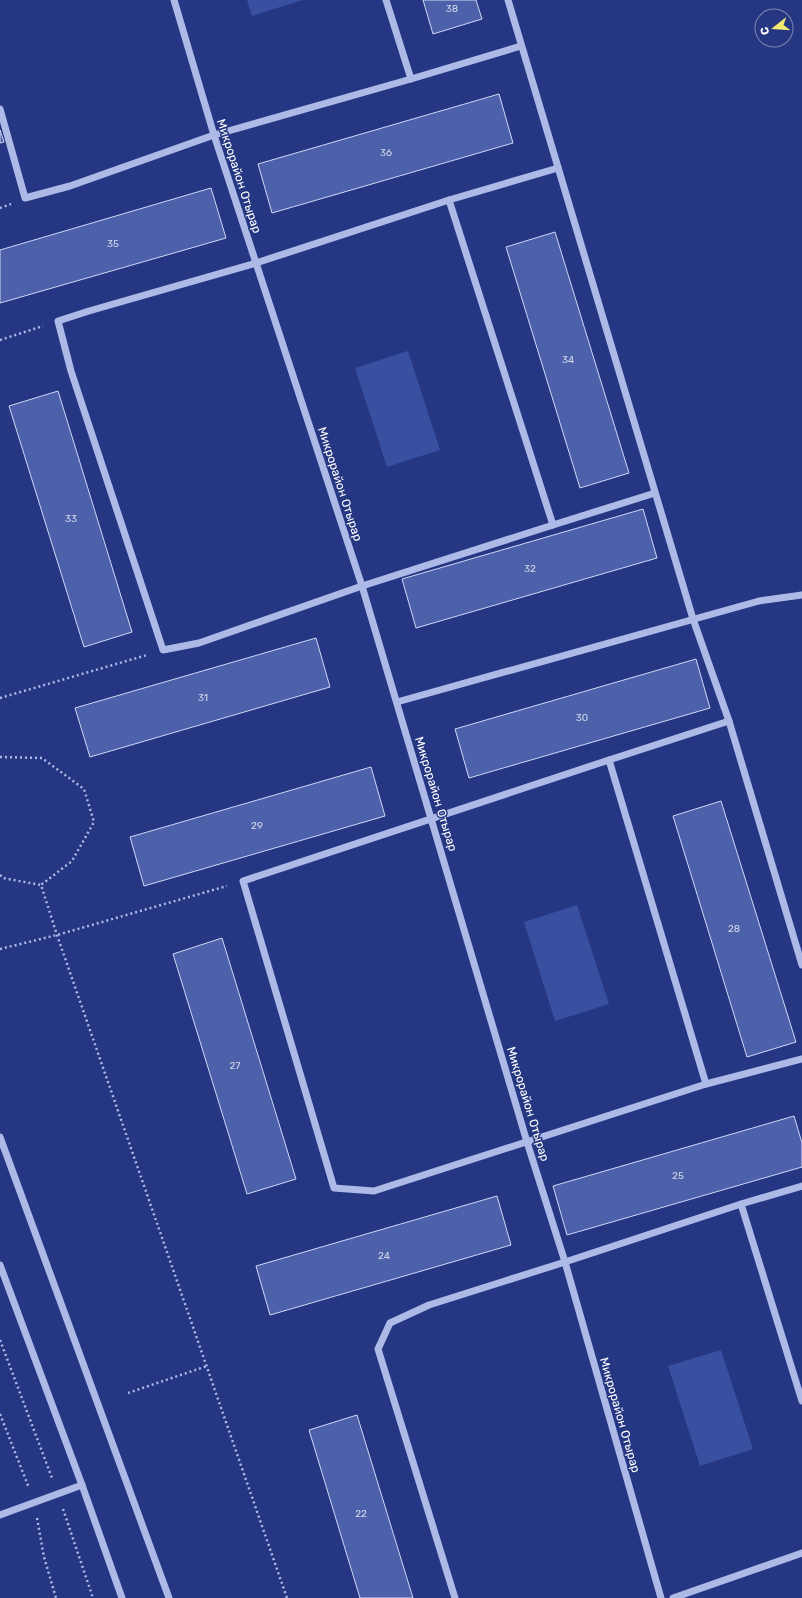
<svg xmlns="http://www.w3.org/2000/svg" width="802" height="1598" font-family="Rubik,sans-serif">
<rect width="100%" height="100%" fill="#253782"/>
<g fill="#394fa0">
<polygon points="247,0 303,0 252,16"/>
<polygon points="408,351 440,450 387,467 355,368"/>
<polygon points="577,905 609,1004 555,1021 524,922"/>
<polygon points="721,1350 753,1449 700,1466 668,1366"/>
</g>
<g fill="#4d61ab" stroke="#d0d8f6">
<polygon points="423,0 476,0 482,19 433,34"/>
<polygon points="499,94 513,143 272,213 258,164"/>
<polygon points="0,130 4,142 0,143"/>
<polygon points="211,188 226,238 0,303 0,250"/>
<polygon points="555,232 629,473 580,488 506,247"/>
<polygon points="58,391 132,632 84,647 9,406"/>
<polygon points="643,509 657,558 416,628 402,579"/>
<polygon points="316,638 330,687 90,757 75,708"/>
<polygon points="696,659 710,708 469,778 455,729"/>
<polygon points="371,767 385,816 144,886 130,837"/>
<polygon points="721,801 796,1042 747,1057 673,816"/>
<polygon points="222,938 296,1179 247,1194 173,954"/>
<polygon points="794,1116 802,1143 802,1167 567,1235 553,1186"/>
<polygon points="497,1196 511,1245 270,1315 256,1266"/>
<polygon points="357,1415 413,1598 360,1598 309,1430"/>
</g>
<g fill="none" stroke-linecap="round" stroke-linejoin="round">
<g stroke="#adb9e7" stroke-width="2.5" stroke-dasharray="2 3" stroke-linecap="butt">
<polyline points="0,208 11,204"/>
<polyline points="0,340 43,326"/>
<polyline points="0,698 147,655"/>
<polyline points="0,757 42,758 84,789 94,822 72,861 41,885"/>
<polyline points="0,875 3,878 41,885 57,935 287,1598"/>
<polyline points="0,949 57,935 227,886"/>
<polyline points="0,1340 52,1478"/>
<polyline points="128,1393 207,1366"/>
<polyline points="0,1414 29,1488"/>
<polyline points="63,1509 93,1598"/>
<polyline points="37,1518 44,1557 56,1598"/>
</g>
<g stroke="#adb9e7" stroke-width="7">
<polyline points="174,0 214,135 362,586 527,1142 565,1262 661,1598"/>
<polyline points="508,0 693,619 729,721 802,965"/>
<polyline points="411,79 521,46"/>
<polyline points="0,109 25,198 70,186 214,135 411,79 386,0"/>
<polygon points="449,200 553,525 362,586 199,643 163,650 71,371 58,321 89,311 256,263"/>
<polyline points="449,200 558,168"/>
<polyline points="553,525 655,493"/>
<polyline points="397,702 759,601 802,595"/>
<polygon points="609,760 706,1084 374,1191 334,1188 243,881"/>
<polyline points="609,760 729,721"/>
<polyline points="706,1084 802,1059"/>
<polyline points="0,1137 169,1598"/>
<polyline points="741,1204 802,1186"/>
<polyline points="0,1265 82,1485 122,1598"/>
<polyline points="0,1515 82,1485"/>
<polyline points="455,1598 378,1349 390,1323 429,1305 565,1262 741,1204 802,1401"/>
<polyline points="673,1598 802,1553"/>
</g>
</g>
<g text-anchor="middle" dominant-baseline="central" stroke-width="3" stroke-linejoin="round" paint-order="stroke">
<g font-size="10" fill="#d2d8ea">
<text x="452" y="9">38</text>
<text x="386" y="153">36</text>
<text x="113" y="244">35</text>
<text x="568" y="360">34</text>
<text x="71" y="519">33</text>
<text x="530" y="569">32</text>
<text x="203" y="698">31</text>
<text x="582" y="718">30</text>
<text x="257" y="826">29</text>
<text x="734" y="929">28</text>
<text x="235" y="1066">27</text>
<text x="678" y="1176">25</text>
<text x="384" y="1256">24</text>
<text x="361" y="1514">22</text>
</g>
<g font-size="12" fill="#fff" stroke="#253782">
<text transform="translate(239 176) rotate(72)">Микрорайон Отырар</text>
<text transform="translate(340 484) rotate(72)">Микрорайон Отырар</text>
<text transform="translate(436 794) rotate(73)">Микрорайон Отырар</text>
<text transform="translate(528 1104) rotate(73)">Микрорайон Отырар</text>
<text transform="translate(620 1415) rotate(74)">Микрорайон Отырар</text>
</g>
</g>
<g transform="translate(774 28) rotate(253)"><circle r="19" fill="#253782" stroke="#7c87b4"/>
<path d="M0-3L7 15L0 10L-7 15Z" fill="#f1ea71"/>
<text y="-6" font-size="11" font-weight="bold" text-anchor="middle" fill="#ffffff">С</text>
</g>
</svg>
